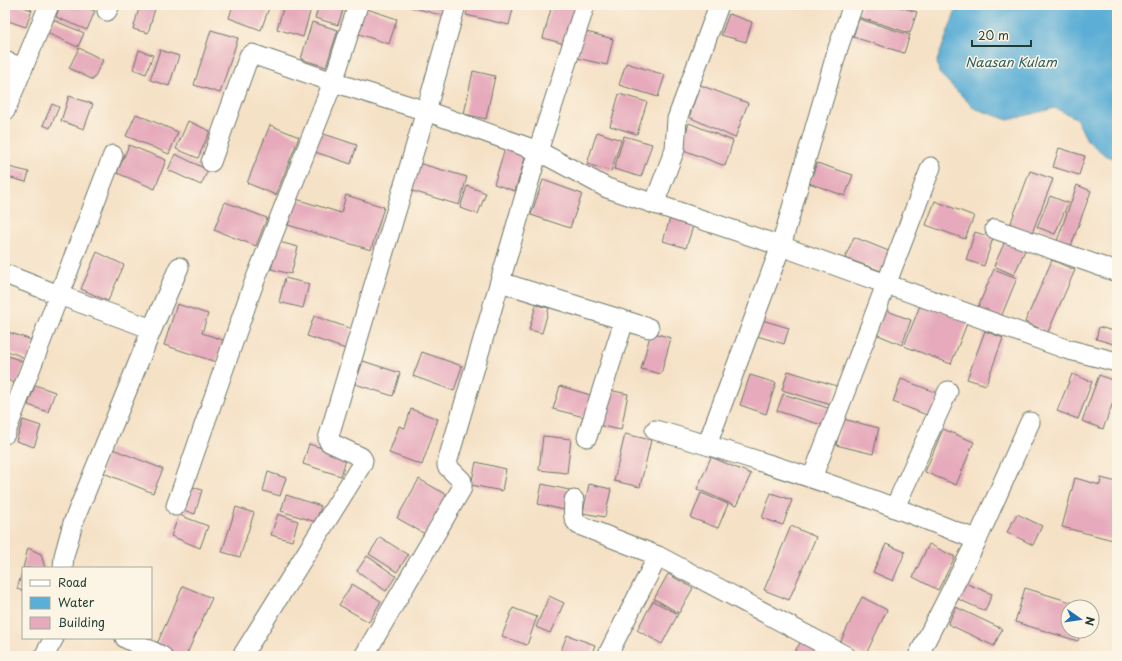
<svg xmlns="http://www.w3.org/2000/svg" width="1122" height="661" font-family="'Playpen Sans',sans-serif">
<rect width="100%" height="100%" fill="#fcf5e5"/>
<filter id="ink" filterUnits="userSpaceOnUse"><feTurbulence type="fractalNoise" baseFrequency=".025" numOctaves="2"/><feDisplacementMap in="SourceGraphic" scale="8" xChannelSelector="R" yChannelSelector="G"/><feConvolveMatrix kernelMatrix="1 2 1 2 8 2 1 2 1" color-interpolation-filters="sRGB"/></filter>
<filter id="wash" filterUnits="userSpaceOnUse"><feTurbulence type="fractalNoise" baseFrequency=".012" numOctaves="4" result="noise"/><feDisplacementMap in="SourceGraphic" scale="16" xChannelSelector="R" yChannelSelector="G"/><feGaussianBlur stdDeviation="0.9" result="paint"/><feColorMatrix in="noise" values="0 0 0 0 0 0 0 0 0 0 0 0 0 0 0 0 0 1.4 0 .05"/><feComposite in="paint" operator="in"/></filter>
<g filter="url(#wash)">
<rect width="100%" height="100%" fill="#f5e1c6"/>
<polygon fill="#5baed6" stroke="#3d7685" points="958,5 1117,5 1117,159 1106,156 1087,140 1076,118 1055,108 1008,120 974,108 939,73 937,61"/>
<g id="blocks">
<g fill="#e6aabc">
<polygon points="5,5 17,5 32,10 26,27 5,20"/>
<polygon points="60,5 80,5 95,11 87,30 56,17"/>
<polygon points="140,5 156,5 148,33 133,29"/>
<polygon points="233,5 270,5 261,30 229,18"/>
<polygon points="284,5 312,5 303,37 277,29"/>
<polygon points="319,5 337,5 344,7 338,25 315,18"/>
<polygon points="404,5 447,5 444,16"/>
<polygon points="469,5 514,5 509,25 466,15"/>
<polygon points="552,5 565,5 578,8 568,45 543,38"/>
<polygon points="862,5 893,5 917,12 910,33 858,17"/>
<polygon points="361,7 397,19 389,44 353,32"/>
<polygon points="729,14 752,22 746,42 721,35"/>
<polygon points="859,19 910,35 904,53 853,37"/>
<polygon points="53,20 84,33 78,47 47,33"/>
<polygon points="312,22 338,30 326,67 301,59"/>
<polygon points="211,30 238,38 220,93 194,85"/>
<polygon points="583,31 613,39 607,65 577,58"/>
<polygon points="79,48 103,60 93,80 69,68"/>
<polygon points="139,50 153,55 146,74 133,69"/>
<polygon points="160,50 179,56 169,86 150,80"/>
<polygon points="626,63 665,75 658,97 619,85"/>
<polygon points="473,71 495,76 486,119 464,114"/>
<polygon points="700,85 748,103 735,138 689,117"/>
<polygon points="619,94 647,102 637,134 610,126"/>
<polygon points="69,96 93,104 84,129 61,121"/>
<polygon points="52,104 59,107 50,128 43,125"/>
<polygon points="136,114 178,132 169,154 126,136"/>
<polygon points="188,121 210,131 198,158 176,149"/>
<polygon points="689,123 733,141 725,166 681,149"/>
<polygon points="270,125 299,137 276,195 247,183"/>
<polygon points="597,132 621,140 611,171 587,164"/>
<polygon points="321,133 357,145 351,164 315,152"/>
<polygon points="624,136 652,144 641,177 614,169"/>
<polygon points="129,145 166,160 155,189 117,173"/>
<polygon points="506,145 527,152 515,191 494,184"/>
<polygon points="1059,148 1085,156 1079,175 1053,167"/>
<polygon points="175,154 208,170 201,185 168,170"/>
<polygon points="418,163 467,177 459,205 409,190"/>
<polygon points="817,163 853,175 845,196 809,183"/>
<polygon points="9,167 29,172 26,182 7,177"/>
<polygon points="1030,171 1053,179 1032,233 1010,225"/>
<polygon points="5,180 10,182 5,196"/>
<polygon points="543,180 582,194 570,228 531,215"/>
<polygon points="1077,185 1091,191 1071,246 1057,241"/>
<polygon points="467,186 486,193 478,214 460,208"/>
<polygon points="346,195 384,207 371,250 288,225 296,199 341,213"/>
<polygon points="1050,196 1068,203 1055,234 1037,227"/>
<polygon points="935,201 974,216 965,239 926,225"/>
<polygon points="225,202 267,218 256,246 214,230"/>
<polygon points="671,215 694,223 686,248 663,241"/>
<polygon points="975,232 993,238 984,266 966,260"/>
<polygon points="854,237 891,252 884,272 845,258"/>
<polygon points="1006,239 1026,248 1014,275 994,266"/>
<polygon points="279,242 298,247 291,274 271,269"/>
<polygon points="97,252 124,265 108,301 81,289"/>
<polygon points="1052,260 1075,270 1048,332 1025,322"/>
<polygon points="994,269 1017,278 999,322 976,312"/>
<polygon points="285,278 309,284 303,308 279,302"/>
<polygon points="921,303 968,321 951,364 904,346"/>
<polygon points="177,304 208,314 202,333 223,340 216,362 164,345"/>
<polygon points="536,305 549,308 542,333 529,330"/>
<polygon points="885,310 911,320 902,345 876,334"/>
<polygon points="314,316 352,329 346,349 307,336"/>
<polygon points="762,320 789,328 784,344 757,336"/>
<polygon points="1099,327 1117,332 1117,345 1096,339"/>
<polygon points="5,331 35,341 28,359 5,350"/>
<polygon points="985,331 1003,338 986,385 967,379"/>
<polygon points="651,332 671,338 661,374 641,369"/>
<polygon points="422,352 462,366 454,391 413,376"/>
<polygon points="5,355 25,362 17,384 5,379"/>
<polygon points="363,361 400,373 393,396 355,384"/>
<polygon points="788,371 837,386 831,405 782,390"/>
<polygon points="1072,374 1092,382 1078,419 1057,411"/>
<polygon points="750,375 776,383 766,414 740,405"/>
<polygon points="1099,375 1117,382 1117,392 1103,429 1082,421"/>
<polygon points="901,379 940,394 932,417 893,402"/>
<polygon points="35,385 55,392 48,412 28,405"/>
<polygon points="560,386 594,396 588,418 553,409"/>
<polygon points="604,389 628,394 621,430 597,425"/>
<polygon points="783,394 831,409 825,426 777,411"/>
<polygon points="411,409 438,419 422,465 389,453 399,426 405,428"/>
<polygon points="843,419 879,428 873,454 836,445"/>
<polygon points="23,420 41,426 34,447 16,441"/>
<polygon points="943,429 974,442 956,485 925,472"/>
<polygon points="625,434 651,440 640,487 614,481"/>
<polygon points="543,436 571,439 567,473 539,470"/>
<polygon points="309,444 347,456 341,476 303,464"/>
<polygon points="110,448 163,469 153,493 101,472"/>
<polygon points="711,457 751,474 736,506 697,489"/>
<polygon points="476,462 506,469 502,491 471,485"/>
<polygon points="268,472 286,478 280,496 263,491"/>
<polygon points="1075,478 1100,485 1101,478 1117,482 1117,541 1062,527"/>
<polygon points="419,479 447,495 425,534 397,518"/>
<polygon points="542,484 569,490 564,510 538,504"/>
<polygon points="589,484 611,489 605,517 583,513"/>
<polygon points="187,485 202,490 195,514 180,509"/>
<polygon points="701,493 728,504 718,528 691,518"/>
<polygon points="771,493 792,500 783,525 762,518"/>
<polygon points="286,495 321,506 316,522 281,511"/>
<polygon points="236,507 254,513 240,557 222,552"/>
<polygon points="278,514 298,521 292,541 271,535"/>
<polygon points="1017,514 1042,526 1033,545 1007,532"/>
<polygon points="179,515 208,526 200,548 171,536"/>
<polygon points="791,526 816,537 789,600 764,590"/>
<polygon points="380,537 408,555 397,572 369,554"/>
<polygon points="886,544 905,552 893,581 873,572"/>
<polygon points="929,544 955,557 938,590 913,577"/>
<polygon points="28,548 41,554 45,568 23,568"/>
<polygon points="367,556 396,576 386,591 357,571"/>
<polygon points="23,569 23,591 17,589"/>
<polygon points="668,574 693,588 679,613 654,599"/>
<polygon points="965,583 992,594 985,611 958,599"/>
<polygon points="352,584 381,601 369,622 339,605"/>
<polygon points="183,586 212,598 186,656 177,656 156,646"/>
<polygon points="1025,588 1087,607 1068,607 1068,631 1081,631 1078,641 1015,622"/>
<polygon points="549,596 564,603 550,633 536,627"/>
<polygon points="862,597 887,610 865,656 840,643"/>
<polygon points="653,601 678,614 662,644 637,630"/>
<polygon points="956,607 1002,629 994,646 948,624"/>
<polygon points="513,608 537,617 527,645 502,636"/>
<polygon points="567,635 595,645 591,656 568,656 560,653"/>
<polygon points="805,635 821,645 815,656 792,656"/>
</g>
</g>
</g>
<g filter="url(#ink)">
<use href="#blocks" fill-opacity="0" stroke="#6a7667" stroke-width="1"/>
<g fill="none" stroke-linecap="round" stroke-linejoin="round">
<defs>
<g id="street">
<polyline points="107,11 110,5"/>
<polyline points="5,61 23,68"/>
<polyline points="5,111 49,5"/>
<polyline points="113,155 59,295 152,329 179,267"/>
<polyline points="211,162 249,56 252,54 333,82 358,5"/>
<polyline points="654,204 675,149 677,119 719,5"/>
<polyline points="995,229 1117,272"/>
<polyline points="5,274 59,295 5,434"/>
<polyline points="500,282 649,328"/>
<path d="M655,430C736,453 817,478 895,508C923,518 950,529 977,540"/>
<polyline points="587,437 624,321"/>
<polyline points="707,445 781,246 838,48 853,5"/>
<polyline points="812,478 931,167"/>
<path d="M574,500C574,509 571,519 579,525L658,556L846,656"/>
<polyline points="176,506 252,288 333,82 426,111 538,151 607,188 781,246 1066,349 1117,362"/>
<polyline points="895,507 948,391"/>
<polyline points="63,568 64,556 73,523 152,329"/>
<polyline points="125,638 162,656"/>
<polyline points="44,656 54,638"/>
<polyline points="242,656 362,464 363,460 361,457 329,442 328,439 426,111 456,5"/>
<polyline points="364,656 462,488 462,481 447,466 447,463 538,151 585,5"/>
<polyline points="607,656 658,556"/>
<polyline points="918,656 977,540 1030,422"/>
</g>
</defs>
<use href="#street" stroke="#6a7667" stroke-width="21"/>
<use href="#street" stroke="#fff" stroke-width="19"/>
</g>
</g>
<g text-anchor="middle" dominant-baseline="central" stroke-width="3" stroke-linejoin="round" paint-order="stroke">
<g font-size="13" font-style="italic" fill="#315f65" stroke="#fcf5e5">
<text x="1011" y="61">Naasan Kulam</text>
</g>
</g>
<rect width="1122" height="661" fill="none" stroke="#fcf5e5" stroke-width="20"/>
<rect x="22" y="567" width="130" height="72" fill="#fcf5e5" stroke="#a4ab9e"/>
<rect x="30" y="580" width="20" height="6" fill="#ffffff" stroke="#a4ab9e"/>
<text x="58" y="587" font-size="12" fill="#1f3d34">Road</text>
<rect x="30" y="597" width="20" height="12" fill="#5baed6" stroke="#a4ab9e"/>
<text x="58" y="607" font-size="12" fill="#1f3d34">Water</text>
<rect x="30" y="617" width="20" height="12" fill="#e6aabc" stroke="#a4ab9e"/>
<text x="58" y="627" font-size="12" fill="#1f3d34">Building</text>
<g transform="translate(1080 619) rotate(103)"><circle r="19" fill="#fcf5e5" stroke="#a4ab9e"/>
<path d="M0-3L7 15L0 10L-7 15Z" fill="#1f6fb2"/>
<text y="-6" font-size="11" font-weight="bold" text-anchor="middle" fill="#1f3d34">N</text>
</g>
<path d="M972 40v6h59v-6" fill="none" stroke="#1f3d34" stroke-width="2"/>
<text x="978" y="40" font-size="12" fill="#1f3d34" stroke="#fcf5e5" stroke-width="3" paint-order="stroke">20 m</text>
</svg>
